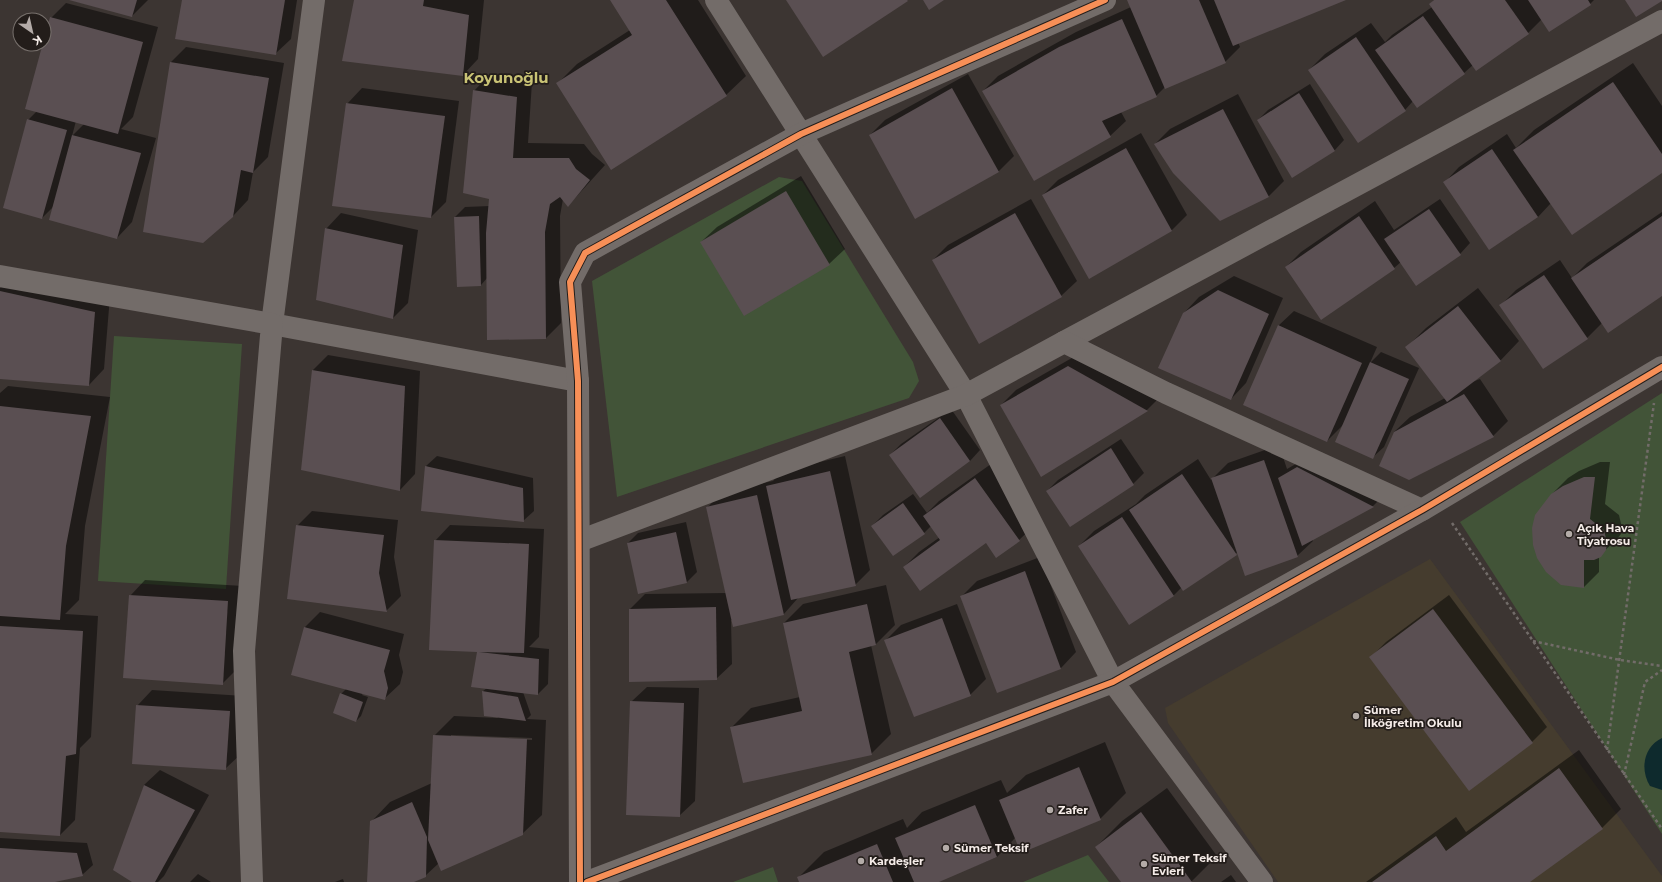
<svg xmlns="http://www.w3.org/2000/svg" width="1662" height="882" font-family="Montserrat,sans-serif">
<rect width="100%" height="100%" fill="#3c3532"/>
<polygon fill="#453c2e" points="1430,559 1662,876 1662,882 1278,882 1168,723 1165,708"/>
<g fill="#425438">
<polygon points="779,177 802,181 913,362 919,381 909,398 617,497 592,281"/>
<polygon points="114,336 242,344 226,589 98,581"/>
<polygon points="1662,393 1662,834 1460,522"/>
<polygon points="1088,855 1109,882 1023,882"/>
<polygon points="773,867 778,882 733,882"/>
</g>
<path fill="#0e2a2d" d="M1662,738V790L1650,786C1640,770 1643,747 1662,738Z"/>
<g fill="#0007" fill-rule="evenodd">
<polygon points="71,0 148,0 132,16"/>
<polygon points="183,0 297,0 291,39 275,54"/>
<polygon points="355,0 484,0 478,59 463,75"/>
<polygon points="611,0 698,0 746,76 726,95 558,83 577,64 630,30"/>
<polygon points="1128,0 1344,0 1238,42 1240,47 1225,62 1165,87 1156,96 1121,112 1126,121 1110,136 983,91 998,76 1076,32 1131,7"/>
<polygon points="1434,0 1594,0 1590,4 1542,19 1528,33 1473,65 1464,73 1413,101 1405,110 1309,70 1325,54 1371,23 1385,42 1392,35 1432,7 1430,4"/>
<path d="M66,3L158,27L133,117L121,129L156,138L132,222L117,238L53,207L42,218L28,120L37,111L51,18ZM76,121L84,124L72,136Z"/>
<polygon points="186,47 284,63 268,157 253,172 248,200 233,216 171,62"/>
<polygon points="1633,63 1662,106 1662,172 1551,203 1538,217 1444,183 1459,167 1507,134 1516,148 1534,130"/>
<polygon points="968,74 1014,156 999,171 916,218 870,135 885,120"/>
<polygon points="489,75 532,82 528,143 584,144 592,154 605,165 568,206 563,199 560,216 561,323 546,338 488,277 481,285 455,217 465,207 490,206 490,198 474,91"/>
<polygon points="1310,84 1344,140 1334,151 1258,120 1268,110"/>
<polygon points="362,88 459,101 446,202 431,217 347,104"/>
<polygon points="1238,94 1284,181 1268,197 1155,144 1170,129"/>
<polygon points="1141,133 1187,215 1172,230 1043,195 1058,180"/>
<polygon points="801,176 845,249 829,264 701,242 717,227"/>
<polygon points="1031,199 1077,281 1061,296 979,342 933,260 948,245"/>
<polygon points="1440,199 1470,243 1460,254 1401,262 1394,268 1286,267 1301,252 1375,201 1394,230"/>
<polygon points="1662,212 1662,294 1602,323 1587,338 1500,306 1516,290 1560,260 1572,278 1587,263"/>
<polygon points="341,213 418,230 408,303 393,318 326,229"/>
<polygon points="13,275 110,296 104,369 89,385 0,378 0,288"/>
<polygon points="1234,276 1283,298 1246,383 1231,399 1184,313 1199,297"/>
<polygon points="1478,288 1519,341 1500,361 1472,382 1480,379 1508,421 1493,436 1394,432 1410,417 1445,398 1407,347 1426,328"/>
<polygon points="1294,311 1377,347 1370,363 1381,352 1419,368 1384,447 1373,457 1343,425 1327,441 1278,326"/>
<polygon points="1084,351 1162,395 1147,410 1041,475 1001,405 1016,390"/>
<polygon points="328,355 420,371 415,474 400,490 302,469 313,370"/>
<polygon points="8,386 110,397 85,526 79,600 65,614 98,616 91,737 80,748 75,820 60,835 0,831 0,393"/>
<polygon points="951,409 980,450 970,461 890,455 901,444"/>
<polygon points="1121,439 1144,473 1133,484 1070,525 1047,491 1058,480"/>
<polygon points="1279,445 1287,469 1308,457 1383,496 1373,506 1312,539 1313,541 1297,556 1238,552 1182,587 1173,596 1079,546 1094,531 1136,504 1145,495 1198,459 1211,480 1228,463"/>
<polygon points="437,456 533,478 534,511 523,521 426,466"/>
<polygon points="845,456 870,570 855,585 798,598 783,615 731,620 732,664 716,679 630,609 645,594 726,593 707,508 722,492 773,481 782,471"/>
<polygon points="1600,462 1610,462 1605,504 1619,515 1622,528 1621,534 1616,540 1599,556 1599,572 1584,587 1552,494 1568,478 1579,471"/>
<polygon points="991,464 1035,525 1019,540 986,542 904,567 919,552 940,537 931,526 924,533 872,526 883,515 913,494 927,513 939,501"/>
<polygon points="312,511 398,520 394,557 401,596 386,611 297,526"/>
<polygon points="686,522 697,572 687,582 639,593 628,543 638,533"/>
<path d="M450,525L544,529L539,637L529,647L549,649L548,684L538,694L523,692L531,715L527,719L546,720L542,815L522,834L439,863L425,876L412,882H368L371,822L390,802L432,783L434,736L454,716L498,718L483,691L487,688L478,652L435,541ZM451,735L532,738V740L451,737Z"/>
<polygon points="1040,557 1076,652 1061,668 998,692 961,597 977,581"/>
<polygon points="145,580 243,586 238,668 222,684 130,596"/>
<polygon points="886,585 895,625 876,644 871,645 891,734 871,754 731,728 751,708 800,697 784,623 803,604"/>
<polygon points="1449,595 1547,727 1532,742 1371,657 1386,642"/>
<polygon points="957,604 986,679 970,695 886,640 901,625"/>
<polygon points="320,612 404,634 399,655 403,672 400,684 384,699 363,693 362,695 368,697 361,716 356,721 341,694 346,689 305,627"/>
<polygon points="647,687 699,688 695,801 679,816 631,702"/>
<polygon points="152,690 244,696 241,754 225,769 137,706"/>
<polygon points="1105,742 1126,793 1100,819 1015,838 997,857 936,882 800,882 798,878 824,852 903,819 907,828 922,812 1001,780 1007,793 1026,775"/>
<polygon points="1579,750 1621,809 1602,828 1528,882 1366,882 1456,817 1466,832"/>
<polygon points="160,770 209,795 164,876 158,882 134,882 144,785"/>
<polygon points="1167,788 1217,856 1191,882 1122,882 1096,847 1122,821"/>
<polygon points="0,838 87,843 93,865 82,875 50,882 0,882"/>
<polygon points="198,874 211,882 190,882"/>
<polygon points="1231,875 1236,882 1221,882"/>
<polygon points="343,879 344,882 335,882"/>
</g>
<g fill="#5a4f52">
<polygon points="69,0 137,0 132,17"/>
<polygon points="182,0 285,0 276,55 175,39"/>
<polygon points="354,0 424,0 423,6 469,15 463,76 342,61"/>
<polygon points="610,0 666,0 727,96 611,170 556,83 632,35"/>
<polygon points="786,0 907,0 908,1 823,57"/>
<polygon points="923,0 944,0 929,10"/>
<polygon points="1127,0 1199,0 1226,63 1165,89"/>
<polygon points="1214,0 1346,0 1233,46"/>
<polygon points="1434,0 1505,0 1529,34 1476,71 1429,4"/>
<polygon points="1528,0 1588,0 1591,5 1549,32"/>
<polygon points="1625,0 1662,0 1662,1 1636,17"/>
<polygon points="1423,16 1465,74 1417,108 1375,50"/>
<polygon points="50,17 143,42 118,134 25,109"/>
<polygon points="1122,19 1157,97 1102,121 1111,137 1034,181 982,91 1059,47"/>
<polygon points="1356,37 1406,111 1358,143 1308,70"/>
<polygon points="170,62 269,78 253,173 241,170 233,217 203,243 143,232"/>
<polygon points="1613,82 1662,154 1662,173 1572,235 1513,150"/>
<polygon points="952,88 999,172 915,219 869,135"/>
<polygon points="473,90 517,97 513,158 569,158 576,169 590,180 568,207 560,197 550,204 545,232 546,339 487,340 486,233 489,199 463,193"/>
<polygon points="1299,93 1335,151 1292,178 1257,120"/>
<polygon points="346,103 445,116 431,218 332,206"/>
<polygon points="1223,109 1269,197 1220,221 1173,173 1154,144"/>
<polygon points="27,119 67,130 42,219 3,208"/>
<polygon points="72,135 141,153 117,239 49,220"/>
<polygon points="1126,148 1172,231 1089,279 1042,195"/>
<polygon points="1492,149 1538,217 1489,250 1443,182"/>
<polygon points="786,191 830,265 744,316 700,242"/>
<polygon points="1429,209 1461,255 1416,286 1384,239"/>
<polygon points="1015,213 1062,297 979,344 932,260"/>
<polygon points="479,216 481,286 457,287 454,217"/>
<polygon points="1359,216 1395,269 1321,320 1285,267"/>
<polygon points="1662,216 1662,296 1608,333 1571,278"/>
<polygon points="325,228 403,245 393,319 316,300"/>
<polygon points="1544,275 1588,339 1543,369 1499,305"/>
<polygon points="1218,290 1269,314 1231,400 1158,368 1183,313"/>
<polygon points="0,291 95,312 89,386 0,379"/>
<polygon points="1458,306 1501,361 1447,402 1405,347"/>
<polygon points="1278,325 1362,363 1327,442 1243,405"/>
<polygon points="1370,362 1409,379 1373,459 1335,442"/>
<polygon points="1068,366 1148,411 1041,477 1000,405"/>
<polygon points="312,370 405,386 400,491 301,470"/>
<polygon points="1464,394 1494,437 1409,480 1379,466 1394,432"/>
<polygon points="0,406 91,416 66,546 60,620 0,616"/>
<polygon points="940,418 970,461 920,498 889,455"/>
<polygon points="1111,448 1134,485 1070,527 1046,491"/>
<polygon points="1264,460 1298,557 1245,576 1211,478"/>
<polygon points="425,466 523,488 524,522 421,511"/>
<polygon points="1297,467 1374,507 1302,546 1278,478"/>
<polygon points="830,471 856,586 791,600 766,486"/>
<polygon points="1182,474 1237,555 1183,591 1129,510"/>
<polygon points="1584,477 1595,477 1590,519 1604,530 1607,543 1606,550 1601,557 1594,560 1584,560 1584,588 1561,585 1546,572 1537,558 1533,545 1532,528 1535,515 1551,494 1563,486"/>
<polygon points="975,478 1020,541 996,558 986,543 920,591 903,567 940,540 923,516"/>
<polygon points="757,495 784,615 733,627 706,507"/>
<polygon points="903,503 925,534 893,556 871,526"/>
<polygon points="1122,517 1174,596 1129,625 1078,546"/>
<polygon points="296,525 384,535 379,573 387,612 287,599"/>
<polygon points="676,532 687,583 638,594 627,543"/>
<polygon points="434,540 529,544 524,653 479,652 539,659 538,695 471,687 477,652 429,650"/>
<polygon points="1025,571 1061,669 997,693 960,596"/>
<polygon points="129,595 228,601 223,685 123,678"/>
<polygon points="867,604 876,645 849,652 872,755 743,783 730,727 802,711 783,623"/>
<polygon points="716,607 717,680 629,682 629,609"/>
<polygon points="1433,609 1533,743 1469,791 1369,657"/>
<polygon points="942,618 971,696 914,717 884,640"/>
<polygon points="0,626 83,631 76,754 66,756 60,836 0,832"/>
<polygon points="304,627 390,650 384,671 388,688 385,700 291,675"/>
<polygon points="482,691 518,697 526,721 484,716"/>
<polygon points="340,693 363,702 356,722 333,713"/>
<polygon points="630,701 684,703 680,817 626,815"/>
<polygon points="136,705 230,711 226,770 132,764"/>
<polygon points="433,735 527,739 523,835 441,871 428,840"/>
<polygon points="1079,767 1101,820 1021,853 999,800"/>
<polygon points="1559,768 1603,829 1530,882 1372,882 1436,836 1446,851"/>
<polygon points="144,785 195,810 155,882 132,882 113,870"/>
<polygon points="412,802 427,837 426,877 414,882 367,882 370,821"/>
<polygon points="975,805 997,857 939,882 914,882 895,838"/>
<polygon points="1141,812 1192,882 1121,882 1095,847"/>
<polygon points="877,844 893,882 799,882 797,877"/>
<polygon points="0,848 77,853 83,876 55,882 0,882"/>
</g>
<g fill="none" stroke-linecap="round" stroke-linejoin="round">
<g stroke="#726c69" stroke-width="2.5" stroke-dasharray="3 3" stroke-linecap="butt">
<polyline points="1452,523 1662,829"/>
<polyline points="1533,641 1620,660 1662,666"/>
<polyline points="1607,750 1654,403"/>
<polyline points="1624,775 1645,682 1662,670"/>
</g>
<g stroke="#736c69" stroke-width="22">
<polyline points="314,0 272,324 578,381"/>
<polyline points="716,0 966,395 1113,682 1262,882"/>
<polyline points="0,276 272,324 244,651 252,882"/>
<polyline points="1064,342 1662,21"/>
<polyline points="579,541 966,395 1064,342 1166,393 1422,510"/>
<polyline points="580,882 578,381 570,282 585,253 801,134 1105,0"/>
<polyline points="587,882 1113,682 1422,510 1662,367"/>
</g>
<defs>
<g id="cycleway">
<polyline points="580,882 578,381 570,282 585,253 801,134 1105,0"/>
<polyline points="587,882 1113,682 1422,510 1662,367"/>
</g>
</defs>
<use href="#cycleway" stroke="#231d1a" stroke-width="8"/>
<use href="#cycleway" stroke="#f78f57" stroke-width="6"/>
</g>
<g fill="#b4aca8" stroke="#231d1a" stroke-width="1.5">
<circle cx="1569" cy="534" r="4"/>
<circle cx="1356" cy="716" r="4"/>
<circle cx="1050" cy="810" r="4"/>
<circle cx="946" cy="848" r="4"/>
<circle cx="861" cy="861" r="4"/>
<circle cx="1144" cy="864" r="4"/>
</g>
<g text-anchor="middle" dominant-baseline="central" stroke-width="3.5" stroke-linejoin="round" paint-order="stroke">
<g font-size="11" font-weight="bold" fill="#f5ece8" stroke="#231d1a" text-anchor="start">
<text x="1577" y="528">Açık Hava<tspan x="1577" dy="13">Tiyatrosu</tspan></text>
<text x="1364" y="710">Sümer<tspan x="1364" dy="13">İlköğretim Okulu</tspan></text>
<text x="1058" y="810">Zafer</text>
<text x="954" y="848">Sümer Teksif</text>
<text x="1152" y="858">Sümer Teksif<tspan x="1152" dy="13">Evleri</tspan></text>
<text x="869" y="861">Kardeşler</text>
</g>
<g font-size="15" font-weight="bold" fill="#c9c375" stroke="#231d1a">
<text x="506" y="77">Koyunoğlu</text>
</g>
</g>
<g transform="translate(32 32) rotate(146)"><circle r="19" fill="#231d1a" stroke="#77706c"/>
<path d="M0-3L7 15L0 10L-7 15Z" fill="#b4aca8"/>
<text y="-6" font-size="11" font-weight="bold" text-anchor="middle" fill="#f5ece8">K</text>
</g>
</svg>
